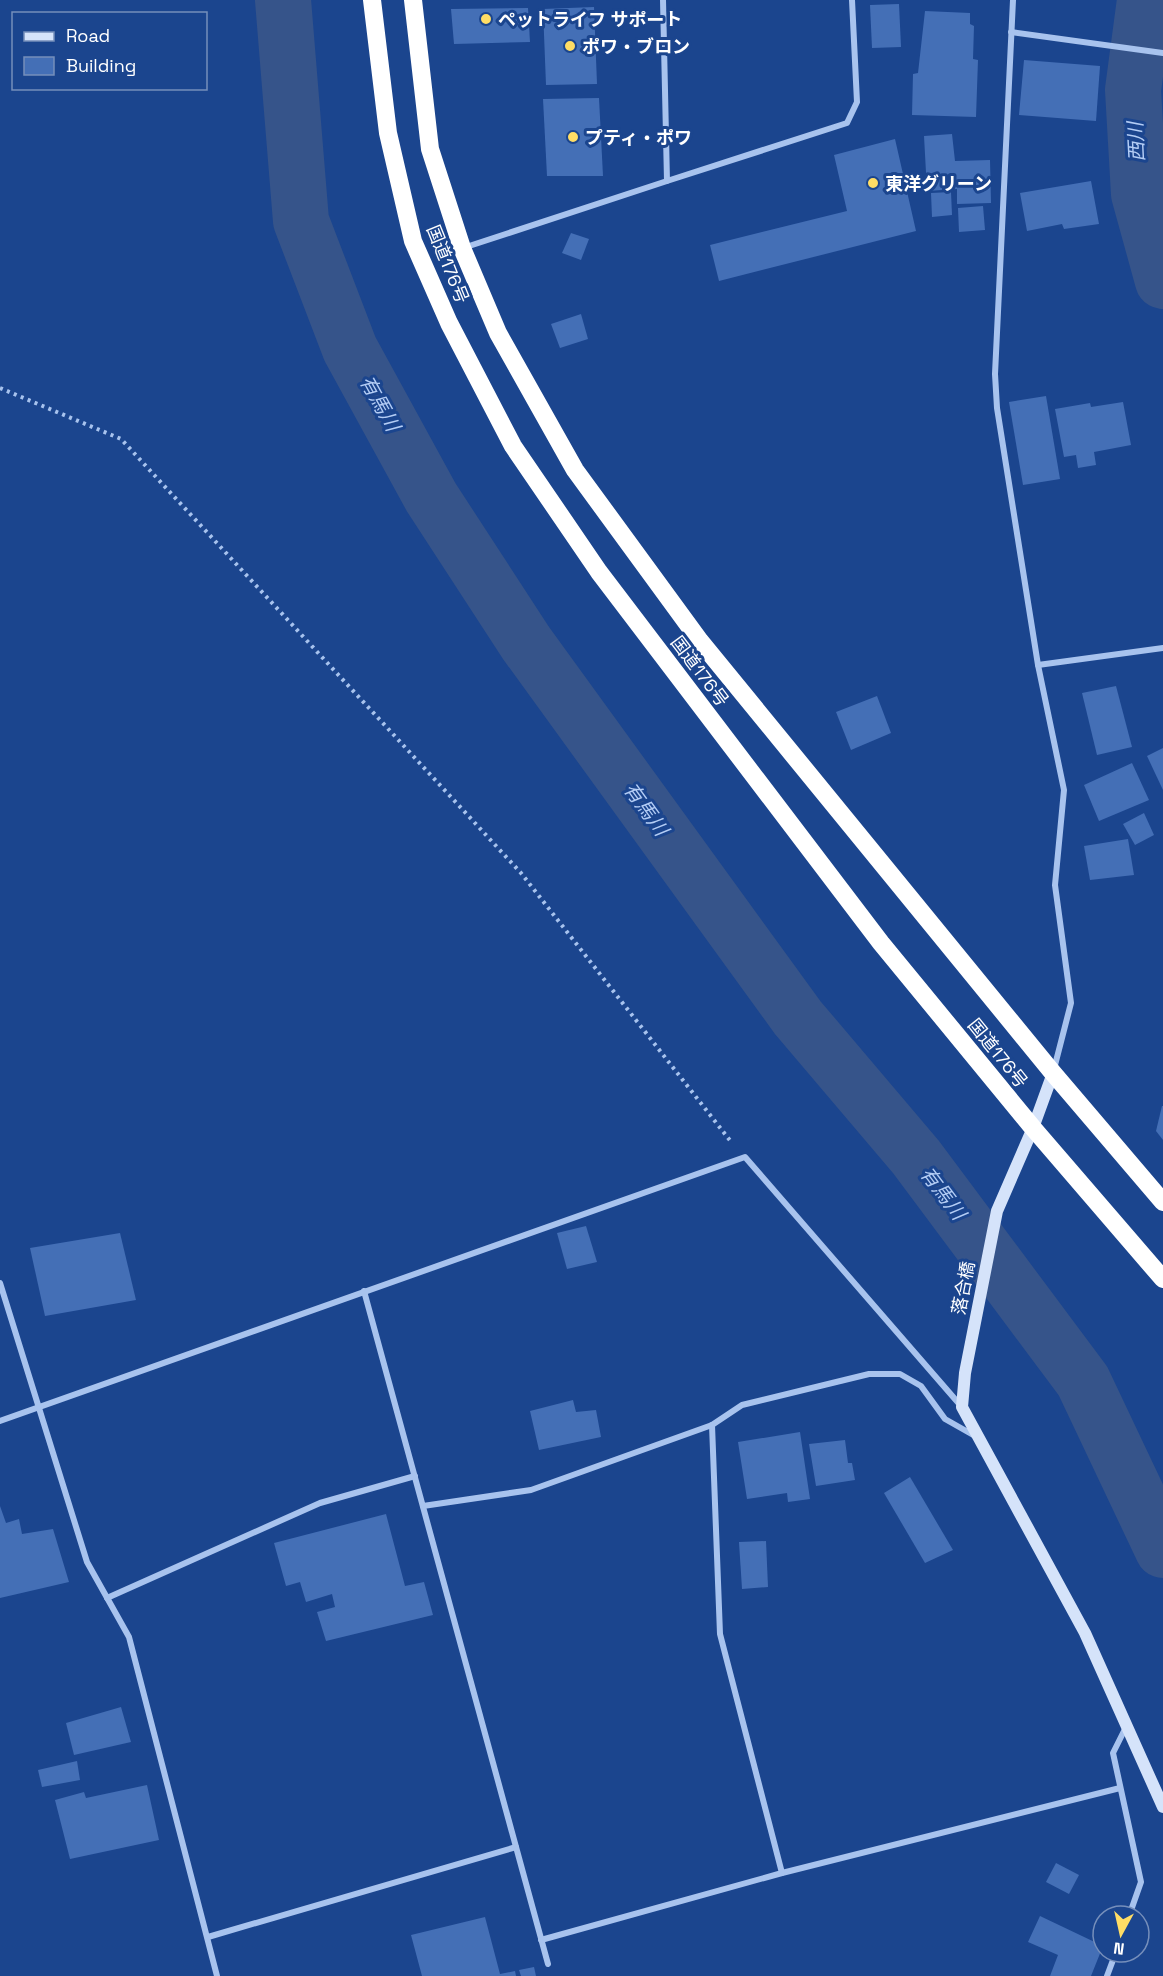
<svg xmlns="http://www.w3.org/2000/svg" width="1163" height="1976" font-family="'Space Grotesk','Noto Sans JP',sans-serif">
<rect width="100%" height="100%" fill="#1b458e"/>
<g fill="none" stroke-linecap="round" stroke-linejoin="round">
<g stroke="#36548a" stroke-width="56">
<polyline points="283,0 301,221 350,349 431,497 526,643 798,1018 916,1157 1083,1381 1163,1550"/>
<polyline points="1145,0 1133,90 1139,194 1163,281"/>
</g>
</g>
<g fill="#446fb6">
<polygon points="899,4 901,47 872,48 870,5"/>
<polygon points="594,7 597,84 546,85 543,9"/>
<polygon points="528,8 530,42 454,44 451,9"/>
<polygon points="925,11 970,13 970,24 974,26 973,59 978,60 976,117 912,115 913,74 918,73"/>
<polygon points="1024,60 1100,66 1096,121 1019,115"/>
<polygon points="599,98 603,176 547,176 543,99"/>
<polygon points="952,134 955,161 990,160 991,203 957,204 957,189 927,191 924,136"/>
<polygon points="895,139 916,231 719,281 710,245 847,211 834,155"/>
<polygon points="1091,181 1099,224 1064,229 1062,224 1027,231 1020,193"/>
<polygon points="951,192 952,215 932,217 931,193"/>
<polygon points="983,206 985,230 959,232 958,208"/>
<polygon points="571,233 589,239 581,260 562,253"/>
<polygon points="581,314 588,339 560,348 551,324"/>
<polygon points="1046,396 1060,479 1023,485 1009,402"/>
<polygon points="1123,402 1131,445 1094,452 1096,465 1078,468 1076,455 1064,457 1055,409 1090,403 1091,407"/>
<polygon points="1116,686 1132,747 1097,755 1082,693"/>
<polygon points="877,696 891,733 851,750 836,712"/>
<polygon points="1163,748 1163,790 1147,756"/>
<polygon points="1132,763 1149,800 1099,821 1084,785"/>
<polygon points="1144,813 1154,835 1135,845 1123,824"/>
<polygon points="1128,839 1134,875 1090,880 1084,846"/>
<polygon points="1162,1106 1163,1106 1163,1140 1156,1131"/>
<polygon points="586,1226 597,1262 567,1269 557,1233"/>
<polygon points="120,1233 136,1300 45,1316 30,1248"/>
<polygon points="573,1400 576,1412 596,1410 601,1437 539,1450 530,1411"/>
<polygon points="800,1432 810,1499 788,1502 787,1493 747,1499 738,1442"/>
<polygon points="845,1440 848,1463 852,1463 855,1480 816,1486 809,1444"/>
<polygon points="910,1477 953,1550 925,1563 884,1493"/>
<polygon points="0,1506 6,1523 19,1519 22,1534 53,1529 69,1582 0,1598"/>
<polygon points="386,1514 405,1586 424,1582 433,1615 326,1641 317,1612 335,1607 332,1594 306,1602 300,1582 286,1586 274,1543"/>
<polygon points="766,1541 768,1587 742,1589 739,1542"/>
<polygon points="121,1707 131,1742 74,1755 66,1723"/>
<polygon points="77,1761 80,1780 42,1787 38,1770"/>
<polygon points="147,1785 159,1840 70,1859 55,1800 84,1792 86,1798"/>
<polygon points="1056,1863 1079,1875 1069,1894 1046,1882"/>
<polygon points="1040,1916 1103,1946 1091,1976 1050,1976 1058,1955 1028,1942"/>
<polygon points="485,1917 500,1974 515,1971 516,1976 422,1976 411,1935"/>
<polygon points="534,1967 536,1976 521,1976 519,1970"/>
</g>
<g fill="none" stroke-linecap="round" stroke-linejoin="round">
<polyline stroke="#a8c3ee" stroke-width="4" stroke-dasharray="3 4.5" stroke-linecap="butt" points="0,388 121,439 521,873 732,1143"/>
<g stroke="#a8c3ee" stroke-width="6">
<polyline points="1013,0 995,374 997,408 1038,665 1064,790 1055,885 1071,1003 1054,1069"/>
<polyline points="1011,32 1163,53"/>
<polyline points="667,181 847,123 857,102 852,0"/>
<polyline points="463,248 667,181 663,0"/>
<polyline points="1038,665 1163,648"/>
<polyline points="0,1283 87,1562 129,1637 217,1976"/>
<polyline points="364,1291 548,1964"/>
<polyline points="0,1421 745,1157 961,1406"/>
<polyline points="712,1425 720,1634 782,1873"/>
<polyline points="423,1506 531,1490 712,1425 742,1405 869,1374 900,1374 921,1386 945,1419 975,1436"/>
<polyline points="107,1598 320,1503 415,1476"/>
<polyline points="1126,1727 1113,1753 1141,1882 1129,1916"/>
<polyline points="208,1937 516,1847"/>
<polyline points="541,1940 782,1873 1120,1788"/>
<polyline points="1107,1976 1116,1952"/>
</g>
<polyline stroke="#d5e3fa" stroke-width="12" points="1053,1073 1033,1128 997,1211 965,1373 962,1407 1085,1633 1163,1807"/>
<g stroke="#fff" stroke-width="18">
<polyline points="372,0 388,133 413,241 449,323 513,446 599,572 881,943 1033,1128 1163,1279"/>
<polyline points="413,0 430,149 462,248 498,333 575,470 700,641 1053,1073 1163,1202"/>
</g>
</g>
<g fill="#ffdd65" stroke="#1b458e" stroke-width="2">
<circle cx="486" cy="19" r="6"/>
<circle cx="570" cy="46" r="6"/>
<circle cx="573" cy="137" r="6"/>
<circle cx="873" cy="183" r="6"/>
</g>
<g text-anchor="middle" dominant-baseline="central" stroke-width="6" stroke-linejoin="round" paint-order="stroke">
<g font-size="18" font-weight="bold" fill="#fff" stroke="#1b458e" text-anchor="start">
<text x="498" y="19">ペットライフ サポート</text>
<text x="582" y="46">ポワ・ブロン</text>
<text x="585" y="137">プティ・ポワ</text>
<text x="885" y="183">東洋グリーン</text>
</g>
<g font-size="18" fill="#fff" stroke="#1b458e">
<text transform="translate(448 264) rotate(68)">国道176号</text>
<text transform="translate(700 671) rotate(53)">国道176号</text>
<text transform="translate(998 1053) rotate(51)">国道176号</text>
<text transform="translate(963 1288) rotate(-79)">落合橋</text>
</g>
<g font-size="20" font-style="italic" fill="#b4cdf5" stroke="#1b458e">
<text transform="translate(1136 142) rotate(-93)">西川</text>
<text transform="translate(380 403) rotate(61)">有馬川</text>
<text transform="translate(646 809) rotate(54)">有馬川</text>
<text transform="translate(943 1193) rotate(53)">有馬川</text>
</g>
</g>
<rect x="12" y="12" width="195" height="78" fill="#1b458e" stroke="#768fbb" stroke-width="1.5"/>
<rect x="24" y="32" width="30" height="9" fill="#d5e3fa" stroke="#768fbb" stroke-width="1.5"/>
<text x="66" y="42" font-size="18" fill="#ffffff">Road</text>
<rect x="24" y="57" width="30" height="18" fill="#446fb6" stroke="#768fbb" stroke-width="1.5"/>
<text x="66" y="72" font-size="18" fill="#ffffff">Building</text>
<g transform="translate(1121 1934) rotate(188)"><circle r="28" fill="#1b458e" stroke="#768fbb" stroke-width="1.5"/>
<path d="M0-4.5L10 22L0 15L-10 22Z" fill="#ffdd65"/>
<text y="-9" font-size="16" font-weight="bold" text-anchor="middle" fill="#ffffff">N</text>
</g>
</svg>
